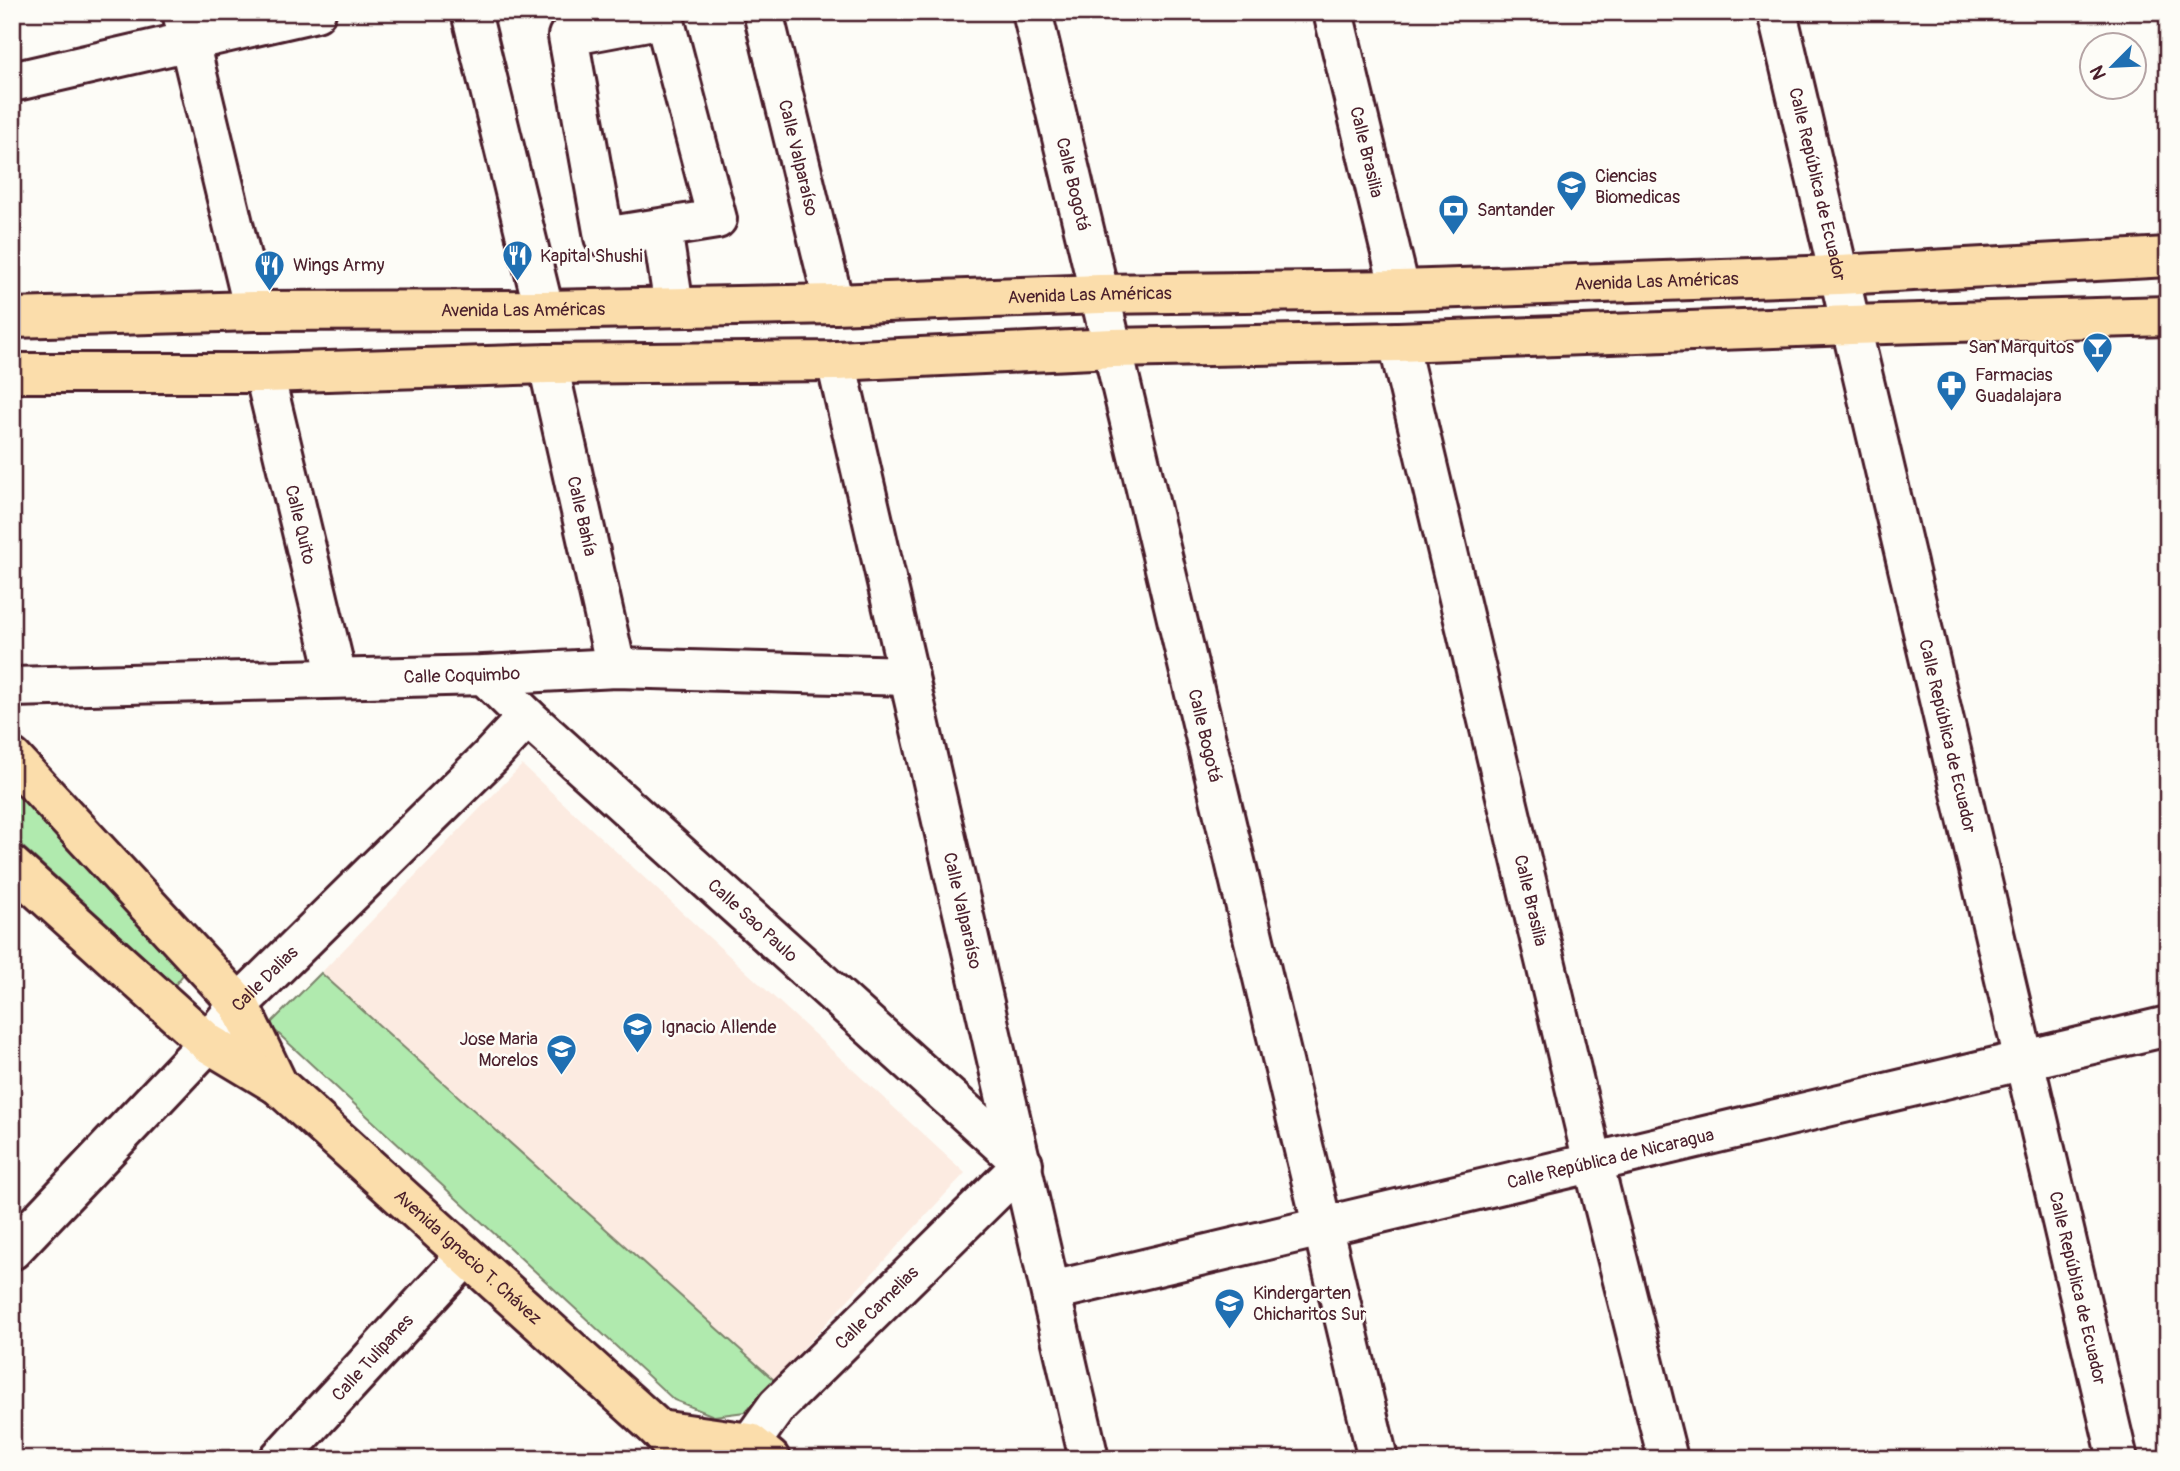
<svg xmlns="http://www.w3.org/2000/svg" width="2180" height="1471" font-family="Pangolin,sans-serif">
<rect width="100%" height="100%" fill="#fdfcf7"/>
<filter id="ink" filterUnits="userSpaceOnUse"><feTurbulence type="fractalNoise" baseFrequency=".0143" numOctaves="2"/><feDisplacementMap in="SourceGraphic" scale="14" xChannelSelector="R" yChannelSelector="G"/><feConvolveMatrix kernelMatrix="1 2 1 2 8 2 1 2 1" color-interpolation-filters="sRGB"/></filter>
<g filter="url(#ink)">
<polygon fill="#fcebe1" points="522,765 965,1173 774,1380 321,973"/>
<g fill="#b0eaae" stroke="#7d846c" stroke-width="2">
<polygon points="12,782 203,949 175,985 12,837"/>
<polygon points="321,973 774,1380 745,1412 714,1416 674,1400 269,1025"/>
</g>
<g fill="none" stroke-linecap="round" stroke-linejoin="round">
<defs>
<g id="minor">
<polyline points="182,12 254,311"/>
<polyline points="471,12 544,310"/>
<path id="s1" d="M763,12L834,304"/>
<path id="s2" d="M1032,12L1378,1459"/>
<path id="s3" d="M1333,12L1400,290"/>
<path id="s4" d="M1777,12L2118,1459"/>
<polygon points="664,18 717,219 604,237 568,36"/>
<polyline points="12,82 316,12"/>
<polyline points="662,229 674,307"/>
<path id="s5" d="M1398,342L1593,1162L1668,1459"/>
<path id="s6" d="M836,361L1089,1459"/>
<path id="s7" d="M548,364L616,668"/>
<path id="s8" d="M264,373L337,677"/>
<path id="s9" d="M484,675L527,717L1023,1164L777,1406L739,1459"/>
<path id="s10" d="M12,687L484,675L616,668L909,676"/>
<path id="s11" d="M12,1250L208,1043L239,1004L490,757L527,717"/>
<path id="s12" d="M1052,1291L2168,1026"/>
<path id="s13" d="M279,1459L466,1256"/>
</g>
<g id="major">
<path id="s14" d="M12,318L254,311L544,310L834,304L1100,294L1400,290L1839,275L2168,257"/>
<polyline points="12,373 264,373 548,364 836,361 1113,348 1398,342 1851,325 2168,316"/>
<polyline points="12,758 239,1004 278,1085"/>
<path id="s15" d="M12,866L208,1043L278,1085L659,1430L683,1459"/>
<polyline points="659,1430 750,1443 770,1459"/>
</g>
</defs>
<use href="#minor" stroke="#4a1f2b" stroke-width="44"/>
<use href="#major" stroke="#4a1f2b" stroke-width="44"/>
<use href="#minor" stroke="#fdfcf7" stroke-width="38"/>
<use href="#major" stroke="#fbddab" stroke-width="38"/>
</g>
</g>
<defs>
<symbol id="university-pin" viewBox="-11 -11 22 30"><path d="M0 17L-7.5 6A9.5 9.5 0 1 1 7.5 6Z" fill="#1f6fb2" stroke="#fdfcf7"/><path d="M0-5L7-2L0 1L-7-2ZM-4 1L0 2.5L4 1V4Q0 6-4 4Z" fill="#fff"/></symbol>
<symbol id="bank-pin" viewBox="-11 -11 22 30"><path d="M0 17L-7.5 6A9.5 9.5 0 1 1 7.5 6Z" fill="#1f6fb2" stroke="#fdfcf7"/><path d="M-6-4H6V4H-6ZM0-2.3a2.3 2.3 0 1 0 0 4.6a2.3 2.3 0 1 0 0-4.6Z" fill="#fff"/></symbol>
<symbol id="restaurant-pin" viewBox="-11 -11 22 30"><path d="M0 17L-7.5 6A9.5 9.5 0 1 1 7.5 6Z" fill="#1f6fb2" stroke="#fdfcf7"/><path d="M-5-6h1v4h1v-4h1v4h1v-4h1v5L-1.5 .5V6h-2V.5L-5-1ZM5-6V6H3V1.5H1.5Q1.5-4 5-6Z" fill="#fff"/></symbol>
<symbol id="bar-pin" viewBox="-11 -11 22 30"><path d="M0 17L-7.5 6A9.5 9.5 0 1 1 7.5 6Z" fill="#1f6fb2" stroke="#fdfcf7"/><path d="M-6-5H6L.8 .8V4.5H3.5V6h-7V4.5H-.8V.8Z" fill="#fff"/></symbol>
<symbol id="pharmacy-pin" viewBox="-11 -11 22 30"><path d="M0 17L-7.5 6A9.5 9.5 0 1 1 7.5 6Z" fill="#1f6fb2" stroke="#fdfcf7"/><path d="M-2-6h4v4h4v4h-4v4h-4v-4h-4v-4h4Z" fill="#fff"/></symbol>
<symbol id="school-pin" viewBox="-11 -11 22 30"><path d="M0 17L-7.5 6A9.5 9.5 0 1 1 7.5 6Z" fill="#1f6fb2" stroke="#fdfcf7"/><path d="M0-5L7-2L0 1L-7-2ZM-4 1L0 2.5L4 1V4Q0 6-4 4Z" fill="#fff"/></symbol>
</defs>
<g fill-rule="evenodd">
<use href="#university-pin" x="1554" y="168" width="35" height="47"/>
<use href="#bank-pin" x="1436" y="192" width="35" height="47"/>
<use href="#restaurant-pin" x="500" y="238" width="35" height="47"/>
<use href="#restaurant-pin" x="252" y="248" width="35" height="47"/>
<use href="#bar-pin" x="2080" y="330" width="35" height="47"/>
<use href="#pharmacy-pin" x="1934" y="368" width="35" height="47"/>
<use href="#school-pin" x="620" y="1010" width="35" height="47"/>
<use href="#school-pin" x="544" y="1032" width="35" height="47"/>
<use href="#school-pin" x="1212" y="1286" width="35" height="47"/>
</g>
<g text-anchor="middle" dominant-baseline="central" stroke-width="5" stroke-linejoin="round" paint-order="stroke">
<g font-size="18" fill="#4a1f2b" stroke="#fdfcf7">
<text stroke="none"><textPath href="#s3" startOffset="144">Calle Brasilia</textPath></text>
<text stroke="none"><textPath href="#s1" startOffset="150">Calle Valparaíso</textPath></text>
<text stroke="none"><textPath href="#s2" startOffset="177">Calle Bogotá</textPath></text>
<text stroke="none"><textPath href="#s4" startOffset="177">Calle República de Ecuador</textPath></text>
<text stroke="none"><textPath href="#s14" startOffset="1645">Avenida Las Américas</textPath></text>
<text stroke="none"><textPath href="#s14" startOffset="1078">Avenida Las Américas</textPath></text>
<text stroke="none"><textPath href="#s14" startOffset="511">Avenida Las Américas</textPath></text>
<text stroke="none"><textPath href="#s7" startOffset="156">Calle Bahía</textPath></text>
<text stroke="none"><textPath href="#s8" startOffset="156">Calle Quito</textPath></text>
<text stroke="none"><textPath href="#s10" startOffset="450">Calle Coquimbo</textPath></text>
<text stroke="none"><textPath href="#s2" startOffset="744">Calle Bogotá</textPath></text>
<text stroke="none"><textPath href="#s4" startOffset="744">Calle República de Ecuador</textPath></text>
<text stroke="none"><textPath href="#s5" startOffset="574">Calle Brasilia</textPath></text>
<text stroke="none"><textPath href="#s6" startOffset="564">Calle Valparaíso</textPath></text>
<text stroke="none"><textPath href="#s9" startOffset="364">Calle Sao Paulo</textPath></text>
<text stroke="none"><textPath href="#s11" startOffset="371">Calle Dalias</textPath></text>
<text stroke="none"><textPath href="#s12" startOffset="574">Calle República de Nicaragua</textPath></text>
<text stroke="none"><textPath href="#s15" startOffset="602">Avenida Ignacio T. Chávez</textPath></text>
<text stroke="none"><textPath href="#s4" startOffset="1311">Calle República de Ecuador</textPath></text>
<text transform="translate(877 1308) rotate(-45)">Calle Camelias</text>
<text stroke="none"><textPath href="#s13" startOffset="138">Calle Tulipanes</textPath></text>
</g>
<g font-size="18" fill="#4a1f2b" stroke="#fdfcf7" text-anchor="start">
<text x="1595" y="176">Ciencias<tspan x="1595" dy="21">Biomedicas</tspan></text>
<text x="1477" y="210">Santander</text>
<text x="540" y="256">Kapital Shushi</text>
<text x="293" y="265">Wings Army</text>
<text x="2074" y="347" text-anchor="end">San Marquitos</text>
<text x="1975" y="375">Farmacias<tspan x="1975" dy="21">Guadalajara</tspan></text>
<text x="661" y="1027">Ignacio Allende</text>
<text x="538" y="1039" text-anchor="end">Jose Maria<tspan x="538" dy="21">Morelos</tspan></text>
<text x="1253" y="1293">Kindergarten<tspan x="1253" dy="21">Chicharitos Sur</tspan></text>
</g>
</g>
<rect width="2180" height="1471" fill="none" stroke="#fdfcf7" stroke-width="42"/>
<rect x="21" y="21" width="2138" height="1429" fill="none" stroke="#4a1f2b" stroke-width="2.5" filter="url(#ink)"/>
<g transform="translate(2113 66) rotate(246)"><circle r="33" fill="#fdfcf7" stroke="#b5a4a5" stroke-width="2"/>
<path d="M0-5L12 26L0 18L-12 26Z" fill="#1f6fb2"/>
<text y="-10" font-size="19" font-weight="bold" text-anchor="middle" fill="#4a1f2b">N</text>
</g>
</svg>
